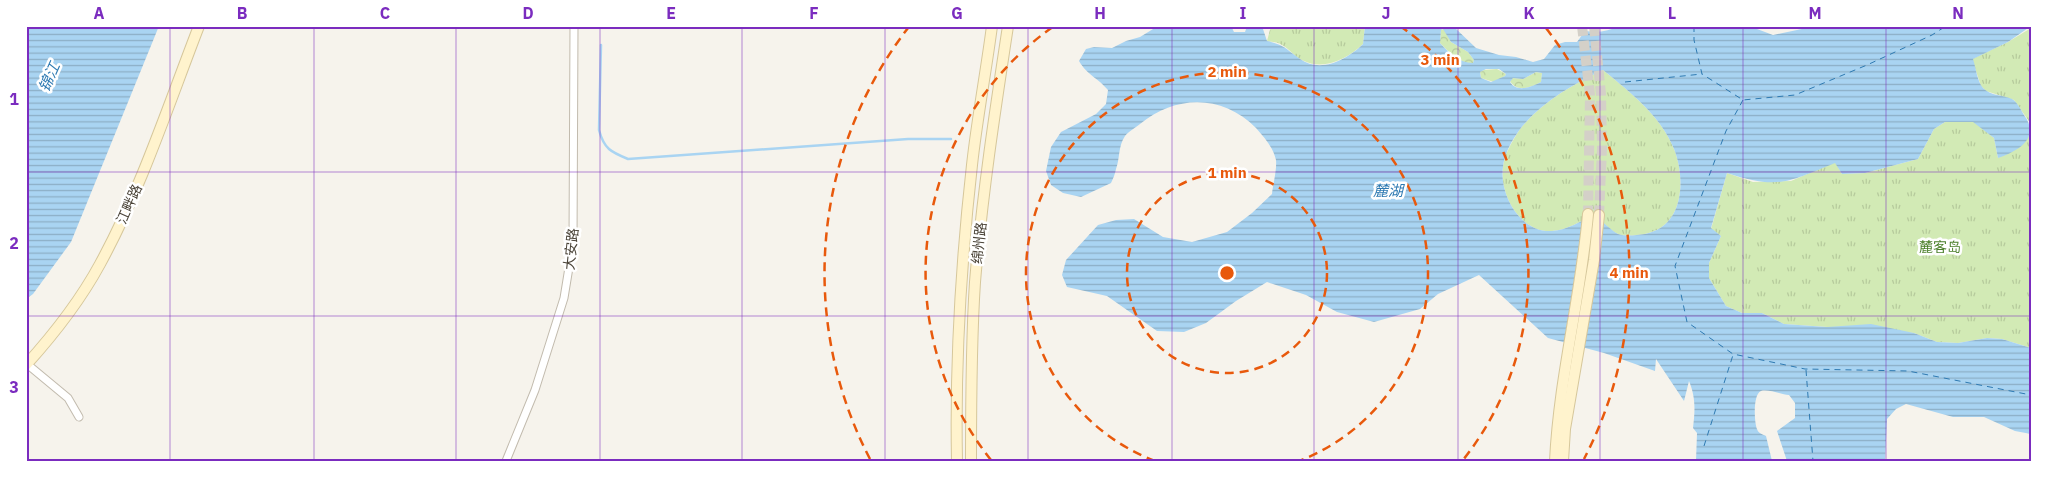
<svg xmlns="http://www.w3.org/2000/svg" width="2057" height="487" font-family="'IBM Plex Sans','Noto Sans SC',sans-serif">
<defs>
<pattern id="forest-crowns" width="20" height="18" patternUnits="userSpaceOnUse" patternTransform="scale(1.25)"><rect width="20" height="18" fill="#d2eab5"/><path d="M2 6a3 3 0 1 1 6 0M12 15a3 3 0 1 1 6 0" fill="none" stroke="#b6ca9c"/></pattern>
<pattern id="park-tufts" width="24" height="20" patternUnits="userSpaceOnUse" patternTransform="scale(1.25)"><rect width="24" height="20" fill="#d2eab5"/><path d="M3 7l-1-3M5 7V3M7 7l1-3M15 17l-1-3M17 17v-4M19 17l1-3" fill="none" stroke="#b6ca9c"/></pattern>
<pattern id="water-rules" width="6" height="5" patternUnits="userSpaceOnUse" patternTransform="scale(1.25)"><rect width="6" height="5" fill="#a9d4f2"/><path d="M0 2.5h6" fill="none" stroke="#8caec5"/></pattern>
</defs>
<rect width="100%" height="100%" fill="#f6f3ec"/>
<g fill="url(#forest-crowns)">
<path d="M1444,29L1451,42L1468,52L1474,60L1473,64C1458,63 1450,53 1440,43L1441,30Z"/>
<polygon points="1497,69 1506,74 1505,76 1494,82 1481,78 1480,72 1484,70"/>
<path d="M1536,72L1542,73L1541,82C1532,87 1517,93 1510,81L1513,78L1523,79Z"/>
</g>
<g fill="url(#park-tufts)">
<path d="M1271,26H1365L1363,44C1348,58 1325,71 1304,61C1295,58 1290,49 1282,45C1278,42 1272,42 1267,41Z"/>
<polygon points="2031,28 2031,124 2014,100 1986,91 1981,86 1972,59 2008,42"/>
<path d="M1603,70C1631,93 1660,115 1674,149C1686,179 1684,227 1645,234C1636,235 1627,237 1618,234C1610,231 1602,220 1594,215C1580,221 1568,230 1552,231C1520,233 1499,194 1503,167C1504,155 1512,142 1518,132C1539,103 1572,85 1603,70Z"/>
<polygon points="1973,121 1994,138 1998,158 2026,140 2031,130 2031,348 2002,339 1987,338 1958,343 1937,342 1914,333 1784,324 1762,313 1742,313 1726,306 1709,278 1709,263 1721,236 1711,229 1727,173 1753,182 1791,181 1835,162 1842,174 1865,173 1918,159 1934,129 1945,122"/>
</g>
<g fill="url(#water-rules)" fill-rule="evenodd">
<polygon points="26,26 159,26 71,242 33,294 26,299"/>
<path d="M1158,26H1231L1234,32H1245L1247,26H1262L1267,41C1285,45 1286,49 1300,59C1321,74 1348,59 1363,44L1365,26H1415L1416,29L1429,26H1453L1476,48L1499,55L1516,57L1533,62L1544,59L1555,45L1565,42H1577L1585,31C1599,33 1608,31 1620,26H1749L1773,35L1816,26H2031L2008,42L1973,59C1976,68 1977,81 1983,88C1990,96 2004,95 2012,99C2017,102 2021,110 2024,115C2041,138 2018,151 1998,158L1994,138L1973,122H1945L1934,129L1918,159L1865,173L1842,174L1835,163C1788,182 1778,190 1727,173L1711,228L1721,236L1709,263V278L1726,306L1742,313H1762L1784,324L1827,327L1871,324L1914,333L1937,342L1958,343L1987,338L2002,339L2031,348V434L2015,431L1984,417H1953L1906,404L1896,409L1887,419L1885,461H1787L1777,431L1795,418V403L1789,395C1781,394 1768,389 1761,391C1753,394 1754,421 1757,429C1758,433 1762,434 1766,436L1772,461H1696L1697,433L1693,428C1695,411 1696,398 1689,381L1684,401L1656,359L1655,371L1604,353L1548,338L1479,275L1438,294L1420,309L1374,322L1337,312L1306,295L1267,282L1236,301L1206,323L1184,332L1157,331L1107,296L1067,287L1062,275L1066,260L1098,225L1116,220L1134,219L1163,237L1192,242L1227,232L1252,213L1272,194C1273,184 1277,170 1276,160C1273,147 1264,137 1256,128C1222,94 1176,95 1140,124C1135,128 1128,132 1125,136C1118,146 1120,159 1116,169C1115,174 1113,179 1111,183L1081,197L1063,193L1051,185L1046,171L1051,147L1061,132L1096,114L1106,104L1108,90C1097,77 1088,76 1079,61L1086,49L1094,47L1112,48L1126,41L1140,37ZM1443,29L1451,42L1468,52L1474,60L1473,63C1459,63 1449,53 1440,43L1441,30ZM1486,69H1499L1506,74L1505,76L1491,82L1481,78L1480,72ZM1603,70C1631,93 1660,115 1674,149C1686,179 1684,227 1645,234C1636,235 1627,237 1618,234C1610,230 1602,220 1594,215C1580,221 1568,230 1552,231C1520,233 1499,194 1503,167C1504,155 1511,142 1518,132C1539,103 1572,85 1603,70ZM1536,72L1542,73L1541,82C1531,87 1517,93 1510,82L1513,78L1523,79Z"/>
</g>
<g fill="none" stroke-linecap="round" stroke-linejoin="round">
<path stroke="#a9d4f2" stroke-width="2.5" d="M601,45L599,130C604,149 611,152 628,159L908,139H951"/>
<g stroke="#2e7ab2" stroke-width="1" stroke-dasharray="6 5" stroke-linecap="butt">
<polyline points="1694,26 1694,40 1702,74 1743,100 1795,95 1867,65 1932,35 1946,26"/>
<polyline points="2007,26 2010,29"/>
<polyline points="1625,82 1702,74"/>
<polyline points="1743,100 1726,131 1675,266 1687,322 1733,354 1805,369 1908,371 2031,395"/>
<polyline points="1806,370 1813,461"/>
<polyline points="1704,446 1733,355"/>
</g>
<g stroke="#d4d0c8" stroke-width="10" stroke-dasharray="10 5" stroke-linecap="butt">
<polyline points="1582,26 1590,95 1588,214"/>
<polyline points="1594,26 1601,94 1602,149 1599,215"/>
</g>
<defs>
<g id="street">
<polyline points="27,364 68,398 79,417"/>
<polyline points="506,461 535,390 564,298 573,243 574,26"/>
</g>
<g id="secondary">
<path d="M26,365C54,334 80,301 100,264C141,189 168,106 199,26"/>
<path d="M957,461C955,362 961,263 972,165C977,119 986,72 992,26"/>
<path d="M971,461C971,401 971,342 975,282C982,196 995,111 1008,26"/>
<path d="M1555,461C1559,377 1581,297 1588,214"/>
<polyline points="1563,461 1565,429 1594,260 1599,215"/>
</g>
</defs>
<use href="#street" stroke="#c2bbae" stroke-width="9"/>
<use href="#secondary" stroke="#d6c79b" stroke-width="12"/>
<use href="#street" stroke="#fff" stroke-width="7"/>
<use href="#secondary" stroke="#fff3cd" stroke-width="10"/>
</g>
<path fill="none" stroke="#7b2cbf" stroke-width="1" stroke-opacity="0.55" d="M170,26V461M314,26V461M456,26V461M600,26V461M742,26V461M885,26V461M1028,26V461M1172,26V461M1314,26V461M1458,26V461M1600,26V461M1743,26V461M1886,26V461M26,172H2031M26,316H2031"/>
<g fill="none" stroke="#e8590c" stroke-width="2.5" stroke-dasharray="9 6">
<circle cx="1227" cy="273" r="100"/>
<path d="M1155 461A201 201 0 1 1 1299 461"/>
<path d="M991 460A301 301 0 0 1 1054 26M1400 26A301 301 0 0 1 1463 460"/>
<path d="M870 459A402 402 0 0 1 908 28M1546 28A402 402 0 0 1 1584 459"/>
</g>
<g text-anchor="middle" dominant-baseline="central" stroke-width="5" stroke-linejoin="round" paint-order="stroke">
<g font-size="14" fill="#4b4439" stroke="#fff">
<text transform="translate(129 204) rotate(-66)">江畔路</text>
<text transform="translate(979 243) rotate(-84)">绵州路</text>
<text transform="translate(571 249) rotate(-84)">大安路</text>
</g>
<g font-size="14" fill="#4a7f2a" stroke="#fff">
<text x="1940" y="247">麓客岛</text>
</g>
<g font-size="15" font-style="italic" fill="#2e7ab2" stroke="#fff">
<text transform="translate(49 77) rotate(-66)">锦江</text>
<text x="1388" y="190">麓湖</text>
</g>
</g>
<circle cx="1227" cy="273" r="8" fill="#e8590c" stroke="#fff" stroke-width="2.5"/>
<g font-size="15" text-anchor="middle" font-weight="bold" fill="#e8590c" stroke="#fff" stroke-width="5" stroke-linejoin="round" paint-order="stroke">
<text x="1440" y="65">3 min</text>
<text x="1227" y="77">2 min</text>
<text x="1227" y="178">1 min</text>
<text x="1629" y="278">4 min</text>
</g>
<rect width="2057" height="487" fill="none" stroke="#ffffff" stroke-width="55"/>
<rect x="28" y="28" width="2002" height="432" fill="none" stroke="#7b2cbf" stroke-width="2"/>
<g font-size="16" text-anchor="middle" font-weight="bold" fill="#7b2cbf">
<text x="99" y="19">A</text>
<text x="242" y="19">B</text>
<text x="385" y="19">C</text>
<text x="528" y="19">D</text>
<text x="671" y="19">E</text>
<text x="814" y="19">F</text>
<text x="957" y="19">G</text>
<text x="1100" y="19">H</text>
<text x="1243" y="19">I</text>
<text x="1386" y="19">J</text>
<text x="1529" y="19">K</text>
<text x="1672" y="19">L</text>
<text x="1815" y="19">M</text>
<text x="1958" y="19">N</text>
<text x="14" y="105">1</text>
<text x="14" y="249">2</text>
<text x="14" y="393">3</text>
</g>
</svg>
